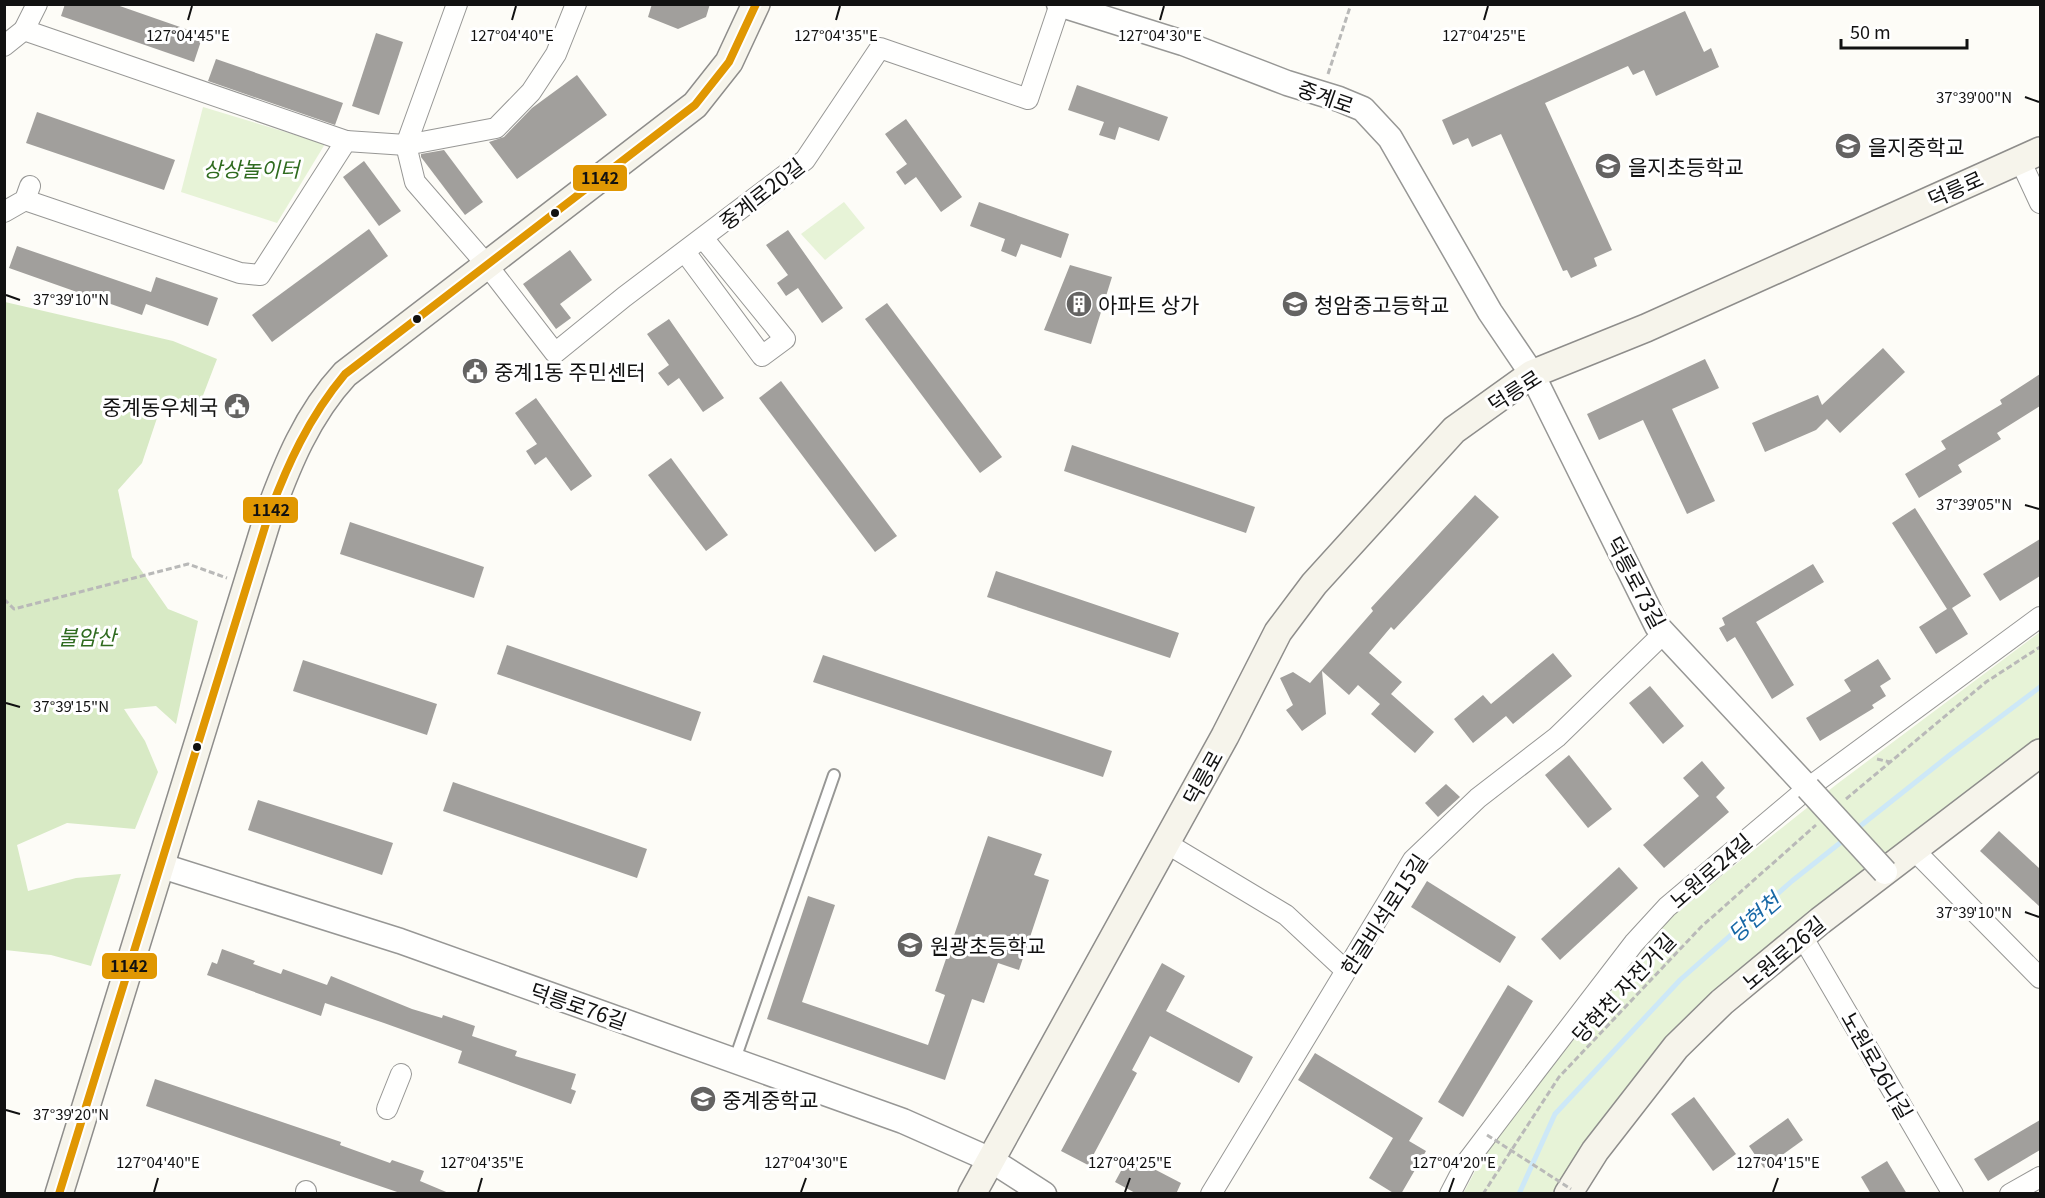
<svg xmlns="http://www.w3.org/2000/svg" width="2045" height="1198" font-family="Georgia,'Noto Sans KR',serif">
<rect width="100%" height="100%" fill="#fdfcf7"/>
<g fill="#e7f3d7">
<polygon points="203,107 325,144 277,223 181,192"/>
<polygon points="844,202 865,228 825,260 801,234"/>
<polygon points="2040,632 2040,743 1719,988 1601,1121 1561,1193 1463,1194 1485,1152 1671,916 1837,784"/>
</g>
<polygon fill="#d8eac5" points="5,302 173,341 217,359 202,398 159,412 142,463 118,490 132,557 168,609 198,621 176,724 156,706 124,709 145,741 158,772 135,829 67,823 17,845 28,891 76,878 121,874 91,966 51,955 5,950"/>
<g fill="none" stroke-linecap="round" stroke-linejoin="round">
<g stroke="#cde8f7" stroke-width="5">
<polyline points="1854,831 1951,754 2040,687"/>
<polyline points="1519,1194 1555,1114 1680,980 1792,881 1845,839"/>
</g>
</g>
<g fill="#a19f9c">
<polygon points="65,4 114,4 203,35 194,62 61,16"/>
<polygon points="652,4 710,4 706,17 678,29 648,17"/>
<polygon points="1685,11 1704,52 1711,48 1719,67 1656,96 1644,70 1633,75 1628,66 1545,103 1612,250 1594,258 1597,266 1571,278 1567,270 1563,271 1501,134 1472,147 1468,138 1453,145 1442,120"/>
<polygon points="376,33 403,42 379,115 352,106"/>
<polygon points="216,59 343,103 335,125 208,81"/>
<polygon points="577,75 607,115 517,179 489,142 504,137 532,108"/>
<polygon points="1077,85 1168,117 1159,141 1119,127 1115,140 1099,135 1104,122 1068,110"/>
<polygon points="37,112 175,160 164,190 26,143"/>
<polygon points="906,119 962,197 941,212 916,177 905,185 896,172 907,164 885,134"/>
<polygon points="444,150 483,202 465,215 421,157 421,154"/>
<polygon points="364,161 401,211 379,226 343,177"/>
<polygon points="979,202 1069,234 1061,258 1021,244 1016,257 1001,251 1005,239 970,226"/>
<polygon points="369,229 388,256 272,342 252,315"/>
<polygon points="788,230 843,308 822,323 798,288 786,296 777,283 788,275 766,245"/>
<polygon points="17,246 151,292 156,277 218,298 208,326 146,304 142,315 9,268"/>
<polygon points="570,250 592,280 560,304 571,318 556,329 523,284"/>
<polygon points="1070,265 1112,277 1091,344 1044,330"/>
<polygon points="887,303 1002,457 980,473 865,319"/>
<polygon points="669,319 724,398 703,412 679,378 668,386 658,373 669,365 647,334"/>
<polygon points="1883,348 1905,372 1840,433 1827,419 1816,430 1765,452 1752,423 1818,395 1822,405"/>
<polygon points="1705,359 1719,388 1672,409 1715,501 1687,514 1643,420 1599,440 1587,414"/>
<polygon points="2040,374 2040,406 1997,433 2001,439 1958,465 1962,472 1919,498 1905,474 1946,449 1941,441 2002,404 2000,400"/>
<polygon points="781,381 897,536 875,552 759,398"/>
<polygon points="536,398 592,476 571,491 546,457 535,465 526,451 537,444 515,413"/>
<polygon points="1072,445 1255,507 1246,533 1064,471"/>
<polygon points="671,458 728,535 706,551 648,475"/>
<polygon points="1475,495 1499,517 1394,630 1391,627 1369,653 1402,682 1391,694 1434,732 1415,753 1371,714 1380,704 1358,685 1349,695 1322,671 1326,714 1302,731 1286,710 1293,705 1280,678 1293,672 1310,683 1373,611 1371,608"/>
<polygon points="1915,508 1971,596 1952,608 1968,634 1936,654 1919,627 1947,609 1892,523"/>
<polygon points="350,522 484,567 474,598 340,554"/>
<polygon points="2040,539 2040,576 2000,601 1983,574"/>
<polygon points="1813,564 1824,582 1756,622 1794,685 1772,699 1735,637 1727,642 1719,628 1725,625 1722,618"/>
<polygon points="996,571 1179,633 1170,658 987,597"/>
<polygon points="507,645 701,712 691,741 497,674"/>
<polygon points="1553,653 1572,676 1513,724 1506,716 1473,743 1454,719 1483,695 1491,704"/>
<polygon points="823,655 1112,751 1103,777 813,682"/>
<polygon points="1878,659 1891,679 1880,686 1886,696 1872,705 1874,708 1820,741 1806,718 1851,691 1844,680"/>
<polygon points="303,660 437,704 427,735 293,691"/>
<polygon points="1650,686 1684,726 1663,744 1629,703"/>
<polygon points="1569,755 1612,809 1588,828 1545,775"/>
<polygon points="1702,761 1725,788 1716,797 1729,812 1664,868 1643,845 1699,796 1683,778"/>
<polygon points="453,782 647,849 637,878 443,811"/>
<polygon points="1446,784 1460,797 1438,817 1425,803"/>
<polygon points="258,800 393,843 382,875 248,830"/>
<polygon points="1999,831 2040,869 2040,907 1980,851"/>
<polygon points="988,836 1042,854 1034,875 1049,880 1019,970 998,963 984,1003 972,999 945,1080 767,1019 808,896 835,905 802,1002 928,1045 945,995 935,991"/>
<polygon points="1619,867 1638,888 1560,960 1541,939"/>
<polygon points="1427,881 1516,937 1500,963 1411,907"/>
<polygon points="222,949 255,961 253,964 281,974 283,969 327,985 331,976 412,1009 442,1018 443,1015 475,1026 472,1036 517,1051 515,1056 576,1074 571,1089 576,1091 571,1104 458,1063 462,1051 384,1023 325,1003 321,1016 207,975 212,962 217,964"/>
<polygon points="1162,963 1185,976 1166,1011 1253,1057 1239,1083 1150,1036 1132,1070 1137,1073 1088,1165 1061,1151"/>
<polygon points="1508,985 1533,1001 1463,1117 1438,1102"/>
<polygon points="1315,1053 1423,1118 1409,1141 1426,1151 1401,1194 1395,1194 1369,1178 1393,1138 1298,1080"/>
<polygon points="155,1079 341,1142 340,1145 390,1163 392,1160 424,1171 420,1181 451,1194 403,1194 146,1106"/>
<polygon points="1694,1097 1736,1154 1713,1171 1671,1114"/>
<polygon points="1788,1118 1803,1140 1764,1168 1749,1146"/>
<polygon points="2040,1120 2040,1150 1988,1181 1974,1159"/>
<polygon points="1129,1156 1181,1183 1176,1194 1137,1194 1115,1182"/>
<polygon points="1887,1161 1907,1194 1871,1194 1861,1177"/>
</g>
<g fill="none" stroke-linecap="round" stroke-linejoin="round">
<defs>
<polyline id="service" points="735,1059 834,775"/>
<g id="minor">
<polyline points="457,4 406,145 415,182 487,265 555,353 624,297 805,160 880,48 1028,99 1060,4"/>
<polyline points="24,30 346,141"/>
<polyline points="4,46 24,30 37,4"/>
<polyline points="2020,160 2040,203"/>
<polyline points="25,200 240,273 260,275 346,141 406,145 496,128 531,92 556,54 576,4"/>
<polyline points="4,212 25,200 30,186"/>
<polyline points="685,252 762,356 785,339 703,238"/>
<polyline points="1166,843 1286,915 1345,970"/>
<polyline points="1914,850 2040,978"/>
<polyline points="1802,936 1953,1194"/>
<polyline points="387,1109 401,1074"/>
<polyline points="306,1194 306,1191"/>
<polyline points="1211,1194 1413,860 1478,798 1557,737 1664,633"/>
<polyline points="1450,1194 1466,1163 1535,1072 1634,943 1667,907 1808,788 2040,617"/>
<polyline points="2010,1194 2040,1177"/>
</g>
<g id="tertiary">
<polyline points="1059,4 1183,43 1287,83 1339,99 1363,109 1390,138 1490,312 1532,374 1657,626 1808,788"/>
<polyline points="162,866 400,941 903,1121 991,1160 1044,1194"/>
</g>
<g id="secondary">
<path d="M59,1194L268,517C287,465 307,415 345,374L695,105L729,62L756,4"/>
<polyline points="972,1194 1225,736 1278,632 1314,584 1454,430 1532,374 1646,328 2040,151"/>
<polyline points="1568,1194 1595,1151 1676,1047 1722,1002 1820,921 2040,753"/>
</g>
</defs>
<use href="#service" stroke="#979795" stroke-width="14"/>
<use href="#minor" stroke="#979795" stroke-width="22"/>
<use href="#tertiary" stroke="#979795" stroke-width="27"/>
<use href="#secondary" stroke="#8e8d8b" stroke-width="30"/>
<g stroke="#b9b9b8" stroke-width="3" stroke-dasharray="6 3" stroke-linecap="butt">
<polyline points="1328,74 1351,4"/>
<polyline points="4,599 14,609 188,564 227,578"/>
<polyline points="1877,759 1890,762"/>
<polyline points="1846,799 1986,682 2040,647"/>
<polyline points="1483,1194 1559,1077 1701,927 1816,825"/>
</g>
<use href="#service" stroke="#fffffe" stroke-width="10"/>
<use href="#minor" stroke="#fffffe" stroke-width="20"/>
<use href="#tertiary" stroke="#fffffe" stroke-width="24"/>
<use href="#secondary" stroke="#f6f4eb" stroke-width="27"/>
<defs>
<polyline id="tertiary-bridge" points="1808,788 1885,872"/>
</defs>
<use href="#tertiary-bridge" stroke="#979795" stroke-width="27" stroke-linecap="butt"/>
<polyline stroke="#b9b9b8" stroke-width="3" stroke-dasharray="6 3" stroke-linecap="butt" points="1487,1135 1571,1189"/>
<use href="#tertiary-bridge" stroke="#fffffe" stroke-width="24"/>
<defs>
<path id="bus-1" d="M59,1194L268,517C287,465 309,417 345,374L695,105L729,62L756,4"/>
</defs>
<use href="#bus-1" stroke="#fff" stroke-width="12"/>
<use href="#bus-1" stroke="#e09702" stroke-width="8"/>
</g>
<path fill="none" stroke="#111" stroke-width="2" d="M188,20L192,6M512,20L516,6M836,20L840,6M1160,20L1164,6M1484,20L1488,6M2025,97L2039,102M6,295L20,300M2025,505L2039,509M6,703L20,707M2025,912L2039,917M6,1110L20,1114M154,1192L158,1178M478,1192L482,1178M801,1192L806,1178M1125,1192L1130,1178M1449,1192L1454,1178M1773,1192L1778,1178"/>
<defs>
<symbol id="school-disc" viewBox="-11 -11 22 22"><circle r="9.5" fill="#646362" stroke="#fff"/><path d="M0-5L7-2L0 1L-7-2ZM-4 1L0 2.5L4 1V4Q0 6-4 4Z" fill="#fff"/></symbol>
<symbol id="building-disc" viewBox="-11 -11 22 22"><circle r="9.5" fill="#646362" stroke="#fff"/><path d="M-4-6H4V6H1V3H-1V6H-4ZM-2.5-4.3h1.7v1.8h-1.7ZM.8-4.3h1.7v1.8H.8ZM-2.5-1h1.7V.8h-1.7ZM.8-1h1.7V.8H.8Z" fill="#fff"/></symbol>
<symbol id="civic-disc" viewBox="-11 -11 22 22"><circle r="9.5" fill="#646362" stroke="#fff"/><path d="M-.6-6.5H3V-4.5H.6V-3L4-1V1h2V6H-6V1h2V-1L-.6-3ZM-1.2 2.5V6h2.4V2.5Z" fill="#fff"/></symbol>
</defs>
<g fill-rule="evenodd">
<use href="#school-disc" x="1833" y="131" width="30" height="30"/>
<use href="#school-disc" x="1593" y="151" width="30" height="30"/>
<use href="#building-disc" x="1064" y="289" width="30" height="30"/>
<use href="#school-disc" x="1280" y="289" width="30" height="30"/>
<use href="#civic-disc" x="460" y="356" width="30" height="30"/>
<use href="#civic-disc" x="222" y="391" width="30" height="30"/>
<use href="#school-disc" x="895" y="930" width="30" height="30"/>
<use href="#school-disc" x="688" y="1084" width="30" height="30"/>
</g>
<g fill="#111" stroke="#fff" stroke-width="2">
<circle cx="555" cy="213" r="5"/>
<circle cx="417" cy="319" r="5"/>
<circle cx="197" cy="747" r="5"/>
</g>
<g text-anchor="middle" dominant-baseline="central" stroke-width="6" stroke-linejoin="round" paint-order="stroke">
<g font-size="21" fill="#111" stroke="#fff">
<text transform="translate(1326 96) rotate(19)">중계로</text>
<text transform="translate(1955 188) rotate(-24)">덕릉로</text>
<text transform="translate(761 193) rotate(-38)">중계로20길</text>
<text transform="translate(1514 390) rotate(-33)">덕릉로</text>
<text transform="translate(1637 582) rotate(62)">덕릉로73길</text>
<text transform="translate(1202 777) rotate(-61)">덕릉로</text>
<text transform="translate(1710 870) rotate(-41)">노원로24길</text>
<text transform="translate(1383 914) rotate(-57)">한글비석로15길</text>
<text transform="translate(1783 952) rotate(-40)">노원로26길</text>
<text transform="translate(1623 987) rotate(-47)">당현천 자전거길</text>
<text transform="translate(579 1005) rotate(19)">덕릉로76길</text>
<text transform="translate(1878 1065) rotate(60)">노원로26나길</text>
</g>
<g font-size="21" fill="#111" stroke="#fff" text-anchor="start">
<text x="1868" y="146">을지중학교</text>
<text x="1628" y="166">을지초등학교</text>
<text x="1098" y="304">아파트 상가</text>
<text x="1314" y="304">청암중고등학교</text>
<text x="494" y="371">중계1동 주민센터</text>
<text x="218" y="406" text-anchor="end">중계동우체국</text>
<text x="930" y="945">원광초등학교</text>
<text x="722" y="1099">중계중학교</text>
</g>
<g font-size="21" font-style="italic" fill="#2f6b1f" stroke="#fff">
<text x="251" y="168">상상놀이터</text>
<text x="87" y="636">불암산</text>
</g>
<g font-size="22" font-style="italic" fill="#1768a6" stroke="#fff">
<text transform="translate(1753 916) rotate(-41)">당현천</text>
</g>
</g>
<g font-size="15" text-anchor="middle" fill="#111" stroke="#fff" stroke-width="6" stroke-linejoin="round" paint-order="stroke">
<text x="188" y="41">127°04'45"E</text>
<text x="512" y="41">127°04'40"E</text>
<text x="836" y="41">127°04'35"E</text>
<text x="1160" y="41">127°04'30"E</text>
<text x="1484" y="41">127°04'25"E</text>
<text x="1974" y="103">37°39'00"N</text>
<text x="71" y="305">37°39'10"N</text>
<text x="1974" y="510">37°39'05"N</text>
<text x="71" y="712">37°39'15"N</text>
<text x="1974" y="918">37°39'10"N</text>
<text x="71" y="1120">37°39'20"N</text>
<text x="158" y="1168">127°04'40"E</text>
<text x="482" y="1168">127°04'35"E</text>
<text x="806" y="1168">127°04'30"E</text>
<text x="1130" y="1168">127°04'25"E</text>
<text x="1454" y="1168">127°04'20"E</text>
<text x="1778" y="1168">127°04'15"E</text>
</g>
<g stroke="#fff" stroke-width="2">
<rect x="572" y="164" width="56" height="28" rx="6" fill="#e09702"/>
<rect x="242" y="496" width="57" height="28" rx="6" fill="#e09702"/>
<rect x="101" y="952" width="57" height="28" rx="6" fill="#e09702"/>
</g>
<g font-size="16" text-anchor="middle" font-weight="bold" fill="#111">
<text x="600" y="184">1142</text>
<text x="271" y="516">1142</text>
<text x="129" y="972">1142</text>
</g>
<rect width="2045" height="1198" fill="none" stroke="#111111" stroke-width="12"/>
<path d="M1841 39v9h126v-9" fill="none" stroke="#111111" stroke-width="3"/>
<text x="1850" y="39" font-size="18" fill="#111111" stroke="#ffffff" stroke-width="4.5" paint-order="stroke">50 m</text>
</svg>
